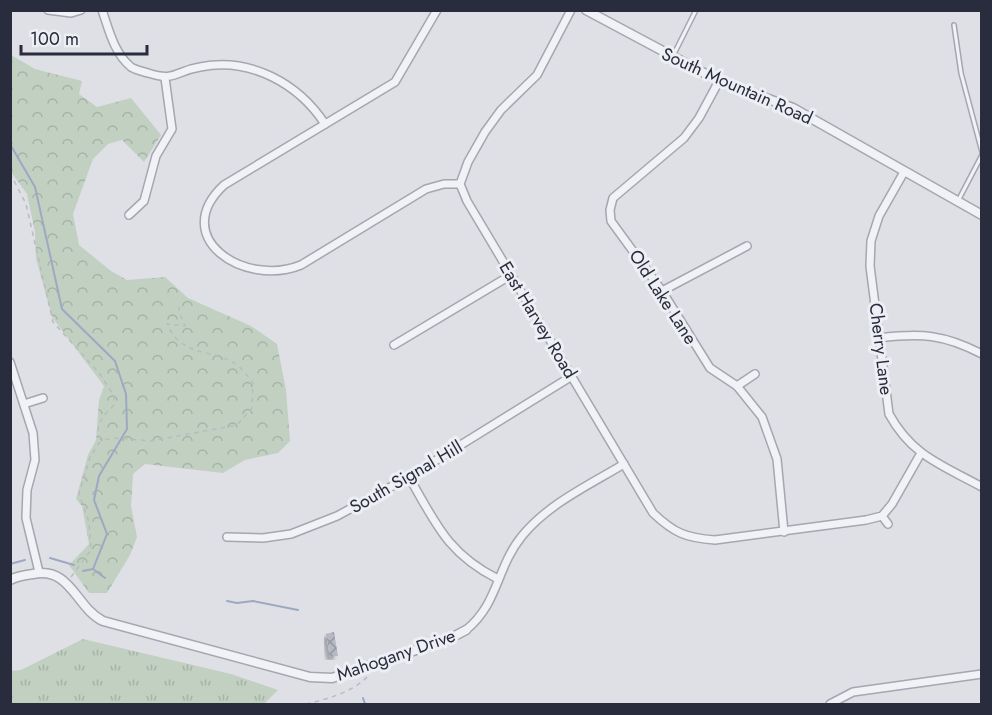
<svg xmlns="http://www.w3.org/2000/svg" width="992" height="715" font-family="Jost,sans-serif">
<defs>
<pattern id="grass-tufts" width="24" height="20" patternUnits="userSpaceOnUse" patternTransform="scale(1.5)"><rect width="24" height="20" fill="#c1d0c1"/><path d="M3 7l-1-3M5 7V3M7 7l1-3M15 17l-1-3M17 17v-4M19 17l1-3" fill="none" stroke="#a6b3a7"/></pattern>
<pattern id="forest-crowns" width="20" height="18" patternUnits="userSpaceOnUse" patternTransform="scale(1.5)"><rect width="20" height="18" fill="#c1d0c1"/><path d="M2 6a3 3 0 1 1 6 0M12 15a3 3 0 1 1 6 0" fill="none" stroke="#a6b3a7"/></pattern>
<pattern id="building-cross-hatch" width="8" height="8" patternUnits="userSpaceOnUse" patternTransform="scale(1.5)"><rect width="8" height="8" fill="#b6b9c3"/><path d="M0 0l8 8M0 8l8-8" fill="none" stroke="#9497a0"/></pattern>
<filter id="shadow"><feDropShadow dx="-3.5" dy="3.5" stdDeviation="1.5" flood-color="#0004"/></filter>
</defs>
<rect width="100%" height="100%" fill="#dfe0e6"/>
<polygon fill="url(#grass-tufts)" points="83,639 231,674 278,690 264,704 11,704 11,671 21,670"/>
<polygon fill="url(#forest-crowns)" points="11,55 35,69 82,81 79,94 97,107 131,98 161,135 144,162 122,140 108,144 93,159 73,214 79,245 111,271 127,280 165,277 188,298 251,326 277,344 286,390 290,441 278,453 245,460 223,473 145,464 133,474 131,506 137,537 130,555 107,593 89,593 69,565 89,544 82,506 76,499 88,455 96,440 99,400 104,386 52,317 36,258 35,232 27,194 11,172"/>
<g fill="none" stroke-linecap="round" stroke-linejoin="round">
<g stroke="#9da8c3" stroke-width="2">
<polyline points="10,144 35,187 62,309 115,361 126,394 127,429 99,476 94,500 107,534 93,569 83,571"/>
<polyline points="50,558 74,565"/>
<polyline points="10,564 25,560"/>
<polyline points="93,569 105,578"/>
<polyline points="227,601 237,603 253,601 298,610"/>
<polyline points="363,698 365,704"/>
</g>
</g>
<polygon fill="url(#building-cross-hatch)" filter="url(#shadow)" points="334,632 338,656 330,657 326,634"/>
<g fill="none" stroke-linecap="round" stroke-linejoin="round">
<defs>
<g id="service">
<polyline points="954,25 961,73 982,152"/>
<polyline points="673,56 696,10"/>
<polyline points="959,199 982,155"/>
</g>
<g id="minor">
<polyline points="48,10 71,13 81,10"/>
<path d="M102,10C109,30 114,53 131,67C135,70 142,71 148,73C176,82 175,71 200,67C250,57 298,83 325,124"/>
<path d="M437,10L395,82L224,185C168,237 244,288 301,265L426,189L444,184H460"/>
<path d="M571,10L537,75L501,110L485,132L468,162L460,184L467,201L653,513C674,533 686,538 715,540L866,520L882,516L892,504L921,453"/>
<polyline points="719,81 699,118 684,138 613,198 610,210 611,221 662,291 710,368 737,386 762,417 777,459 784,532"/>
<path d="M904,172L879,216L871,241L870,266L889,414C912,456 942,465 982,487"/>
<polyline points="129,215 144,201 156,156 172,129 165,78"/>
<polyline points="662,291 747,246"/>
<path d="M879,338C921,333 943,334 982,354"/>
<polyline points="394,345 511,275"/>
<polyline points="10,362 33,433 35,460 27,490 26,518 39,572"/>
<polyline points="737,386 755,374"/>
<polyline points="24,404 43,398"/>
<path d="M409,477C436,524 448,554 498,579"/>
<polyline points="882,516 888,524"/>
<polyline points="227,537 263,538 291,534 337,516 409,477 572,376"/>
<path d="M466,630C499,603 496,568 522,536C548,504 589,485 624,464"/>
<polyline points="830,704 853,692 982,674"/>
</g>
<g id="tertiary">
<polyline points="586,10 719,81 793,108 982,215"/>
<path d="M10,580C17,576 25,575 33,574C71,566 76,608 103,621L310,677L332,678L449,639L466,630"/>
</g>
</defs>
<use href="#service" stroke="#a5a6b0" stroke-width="6"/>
<use href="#minor" stroke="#a5a6b0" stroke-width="10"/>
<use href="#tertiary" stroke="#a5a6b0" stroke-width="11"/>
<g stroke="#b9bbc1" stroke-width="1.5" stroke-dasharray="4.5 4.5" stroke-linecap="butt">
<path d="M10,173L26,204L53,322L100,374L114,396V405C104,415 93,425 101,440L119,438L151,441L237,425L252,408L253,383C248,377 241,366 234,363C208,348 182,357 167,324L185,326L179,312V304"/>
<polyline points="71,577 91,550 89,522 79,494 90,457 101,440"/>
<path d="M306,704C327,699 354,692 369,675"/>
<polyline points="716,704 766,704"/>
<polyline points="788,704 813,704"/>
</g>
<use href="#service" stroke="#f1f2f5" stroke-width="3"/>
<use href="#minor" stroke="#f1f2f5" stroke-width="7"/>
<use href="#tertiary" stroke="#f1f2f5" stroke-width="8"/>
</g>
<g text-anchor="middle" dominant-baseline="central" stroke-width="6" stroke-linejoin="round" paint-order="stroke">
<g font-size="18" fill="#292c3c" stroke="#eeeff4">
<text transform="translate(737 86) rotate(24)">South Mountain Road</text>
<text transform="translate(663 297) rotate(57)">Old Lake Lane</text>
<text transform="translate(538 320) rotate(59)">East Harvey Road</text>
<text transform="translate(881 349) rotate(83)">Cherry Lane</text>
<text transform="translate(406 477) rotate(-30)">South Signal Hill</text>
<text transform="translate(396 655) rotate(-19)">Mahogany Drive</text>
</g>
</g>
<rect width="992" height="715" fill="none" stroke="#292c3c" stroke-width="24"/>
<path d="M21 45v9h126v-9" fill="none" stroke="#292c3c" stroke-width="3"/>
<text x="30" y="45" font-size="18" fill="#292c3c" stroke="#eeeff4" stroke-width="4.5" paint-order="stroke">100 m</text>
</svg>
